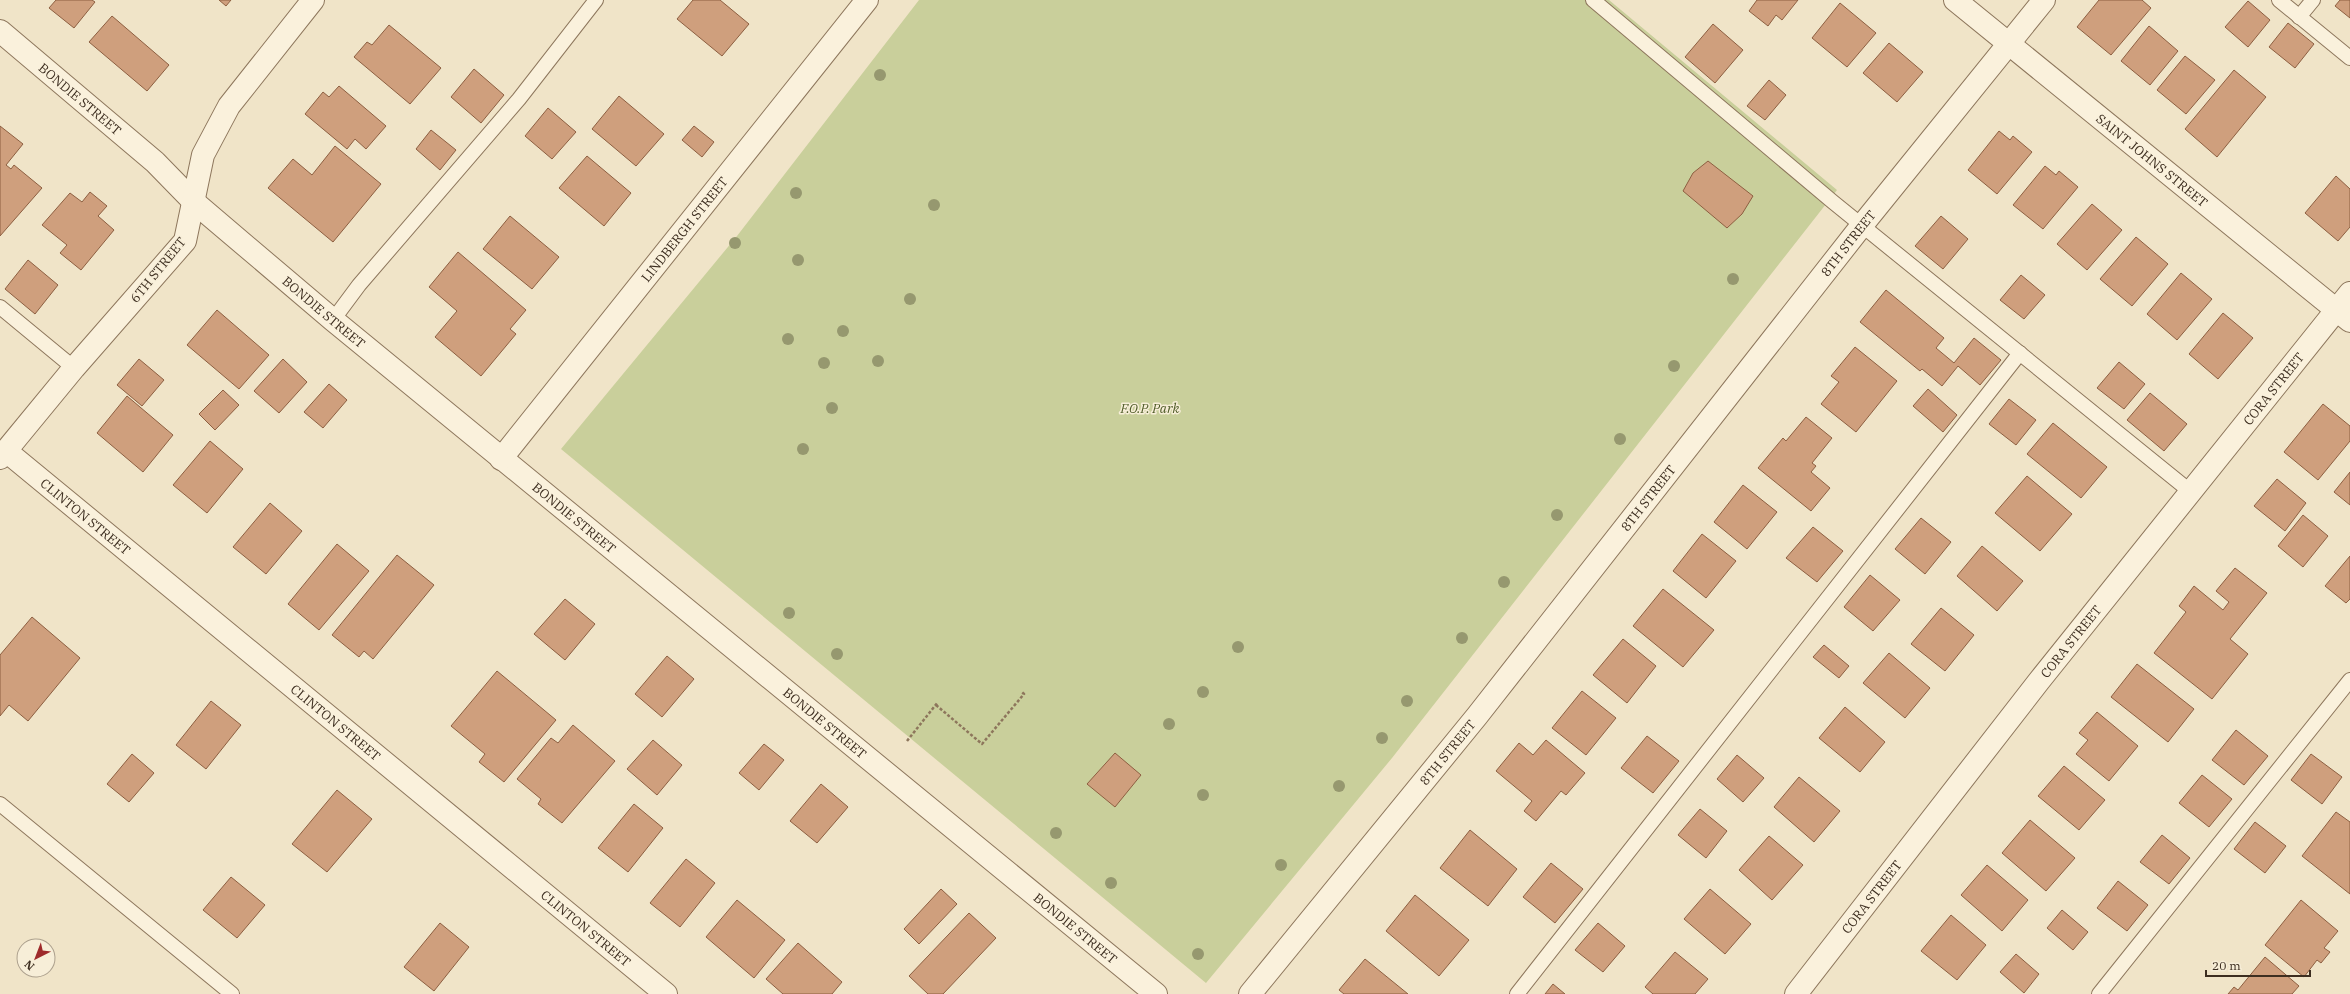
<svg xmlns="http://www.w3.org/2000/svg" width="2350" height="994" font-family="'IBM Plex Serif',serif">
<rect width="100%" height="100%" fill="#f0e4c8"/>
<polygon fill="#c9cf9b" points="919,0 1609,0 1837,190 1392,758 1206,983 561,449 737,236"/>
<g fill="#cf9f7d" stroke="#8d5f41">
<polygon points="56,0 92,0 95,2 74,28 49,8"/>
<polygon points="219,0 231,0 226,6"/>
<polygon points="693,0 720,0 749,24 722,56 677,19"/>
<polygon points="1757,0 1798,0 1782,20 1776,15 1768,26 1749,11"/>
<polygon points="2099,0 2142,0 2151,8 2111,55 2077,27"/>
<polygon points="2340,0 2350,0 2350,18 2335,6"/>
<polygon points="2248,1 2270,20 2248,47 2225,27"/>
<polygon points="1840,3 1876,33 1847,67 1812,38"/>
<polygon points="112,16 169,65 147,91 89,42"/>
<polygon points="2288,23 2314,44 2295,68 2269,47"/>
<polygon points="1713,24 1743,50 1715,83 1685,57"/>
<polygon points="389,25 441,68 410,104 354,57 367,42 372,45"/>
<polygon points="2149,26 2178,51 2150,85 2121,61"/>
<polygon points="1889,43 1923,72 1897,102 1863,73"/>
<polygon points="2185,56 2215,80 2186,114 2157,90"/>
<polygon points="474,69 504,95 481,123 451,97"/>
<polygon points="2234,70 2266,97 2217,157 2185,129"/>
<polygon points="1769,80 1786,95 1765,120 1747,106"/>
<polygon points="339,86 386,126 366,149 355,139 347,149 305,114 323,92 329,97"/>
<polygon points="619,96 664,134 636,166 592,129"/>
<polygon points="548,108 576,132 552,159 525,136"/>
<polygon points="0,126 23,144 6,165 11,169 14,165 42,188 0,236"/>
<polygon points="694,126 714,142 702,157 682,140"/>
<polygon points="431,130 456,150 440,170 416,149"/>
<polygon points="1999,131 2010,140 2013,136 2032,152 1997,194 1968,170"/>
<polygon points="335,146 381,184 333,242 268,188 293,159 312,175"/>
<polygon points="587,156 631,193 604,226 559,188"/>
<polygon points="1708,161 1753,196 1742,214 1727,228 1683,191 1693,173"/>
<polygon points="2045,166 2056,175 2059,171 2078,187 2043,229 2013,205"/>
<polygon points="2336,176 2350,189 2350,227 2338,241 2305,213"/>
<polygon points="90,192 107,206 98,216 114,230 81,270 60,253 67,245 42,225 70,193 82,202"/>
<polygon points="2092,204 2122,230 2087,270 2057,244"/>
<polygon points="510,216 559,257 532,289 483,249"/>
<polygon points="1941,216 1968,239 1943,269 1915,246"/>
<polygon points="2136,237 2168,264 2132,306 2100,279"/>
<polygon points="458,252 526,310 510,329 516,334 481,376 435,337 457,311 429,287"/>
<polygon points="28,260 58,285 35,314 5,289"/>
<polygon points="2181,273 2212,299 2177,340 2147,314"/>
<polygon points="2021,275 2045,295 2024,319 2000,300"/>
<polygon points="1886,290 1944,338 1936,348 1954,363 1974,338 2001,360 1980,385 1958,366 1942,386 1922,369 1920,371 1860,322"/>
<polygon points="217,310 269,355 239,389 187,345"/>
<polygon points="2223,313 2253,338 2218,379 2189,354"/>
<polygon points="1855,347 1897,381 1856,432 1821,404 1839,382 1831,376"/>
<polygon points="139,359 164,380 142,406 117,385"/>
<polygon points="283,359 307,382 279,413 254,391"/>
<polygon points="2119,362 2145,384 2124,409 2097,388"/>
<polygon points="329,384 347,400 323,428 304,412"/>
<polygon points="1928,389 1957,415 1943,432 1913,406"/>
<polygon points="223,390 239,405 215,430 199,414"/>
<polygon points="2150,393 2187,424 2164,451 2127,420"/>
<polygon points="127,396 173,435 143,472 97,433"/>
<polygon points="2009,399 2036,420 2016,445 1989,424"/>
<polygon points="2323,404 2350,426 2350,441 2318,480 2284,452"/>
<polygon points="1806,417 1832,438 1812,463 1816,466 1811,472 1830,488 1811,511 1758,468 1783,438 1786,441"/>
<polygon points="2053,423 2107,467 2081,498 2027,454"/>
<polygon points="210,441 243,469 207,513 173,485"/>
<polygon points="2350,472 2350,505 2334,492"/>
<polygon points="2027,476 2072,514 2040,551 1995,513"/>
<polygon points="2277,479 2306,503 2285,531 2254,506"/>
<polygon points="1743,485 1777,512 1747,549 1714,522"/>
<polygon points="270,503 302,531 266,574 233,547"/>
<polygon points="2303,515 2328,536 2303,567 2278,546"/>
<polygon points="1921,518 1951,542 1925,574 1895,549"/>
<polygon points="1813,527 1843,551 1817,582 1786,558"/>
<polygon points="1702,534 1736,561 1706,598 1673,571"/>
<polygon points="337,544 369,571 319,630 288,604"/>
<polygon points="1982,546 2023,581 1997,611 1957,576"/>
<polygon points="397,555 434,585 373,659 364,651 359,657 332,635"/>
<polygon points="2350,556 2350,599 2346,603 2325,586"/>
<polygon points="2235,568 2267,593 2230,639 2248,654 2212,699 2154,653 2186,612 2179,606 2194,586 2223,610 2229,602 2216,591"/>
<polygon points="1870,575 1900,600 1873,631 1844,607"/>
<polygon points="1663,589 1714,630 1683,667 1633,626"/>
<polygon points="565,599 595,624 565,660 534,634"/>
<polygon points="1941,608 1974,635 1945,671 1911,644"/>
<polygon points="32,617 80,658 28,721 9,705 0,716 0,655"/>
<polygon points="1623,639 1656,666 1627,703 1593,675"/>
<polygon points="1824,645 1849,666 1839,678 1813,657"/>
<polygon points="1889,653 1930,688 1905,718 1863,683"/>
<polygon points="667,656 694,679 662,717 635,694"/>
<polygon points="2137,664 2194,709 2168,742 2111,697"/>
<polygon points="497,671 556,720 504,782 479,762 485,754 451,726"/>
<polygon points="1582,691 1616,718 1586,755 1552,728"/>
<polygon points="211,701 241,725 206,769 176,745"/>
<polygon points="1845,707 1885,742 1860,772 1819,738"/>
<polygon points="2097,712 2138,746 2109,781 2076,754 2088,740 2079,733"/>
<polygon points="573,725 615,761 562,823 538,804 541,799 517,779 551,738 558,743"/>
<polygon points="2236,730 2268,756 2244,785 2212,760"/>
<polygon points="1647,736 1679,761 1653,793 1621,768"/>
<polygon points="653,740 682,765 657,795 627,769"/>
<polygon points="1546,740 1585,773 1566,795 1561,791 1536,821 1524,811 1532,801 1496,771 1519,743 1533,755"/>
<polygon points="764,744 784,760 759,790 739,773"/>
<polygon points="1115,753 1141,775 1115,807 1087,784"/>
<polygon points="132,754 154,773 129,802 107,784"/>
<polygon points="2311,754 2342,777 2322,804 2291,780"/>
<polygon points="1737,755 1764,778 1743,802 1717,779"/>
<polygon points="2064,766 2105,800 2079,830 2038,796"/>
<polygon points="2202,775 2232,799 2209,827 2179,803"/>
<polygon points="1799,777 1840,811 1814,842 1774,807"/>
<polygon points="821,784 848,807 817,843 790,821"/>
<polygon points="337,790 372,819 327,872 292,844"/>
<polygon points="634,804 663,828 628,872 598,848"/>
<polygon points="1700,809 1727,831 1706,858 1678,835"/>
<polygon points="2336,812 2350,822 2350,894 2302,856"/>
<polygon points="2030,820 2075,858 2046,891 2002,853"/>
<polygon points="2255,822 2286,846 2265,873 2234,849"/>
<polygon points="1470,830 1517,869 1488,906 1440,868"/>
<polygon points="2162,835 2190,858 2169,884 2140,862"/>
<polygon points="1769,836 1803,865 1772,900 1739,870"/>
<polygon points="686,859 715,883 680,927 650,903"/>
<polygon points="1551,863 1583,889 1555,923 1523,897"/>
<polygon points="1987,865 2028,900 2002,931 1961,895"/>
<polygon points="231,877 265,905 237,938 203,910"/>
<polygon points="2118,881 2148,905 2127,931 2097,908"/>
<polygon points="941,889 957,904 919,944 904,929"/>
<polygon points="1710,889 1751,924 1725,954 1684,919"/>
<polygon points="1415,895 1469,940 1439,976 1386,931"/>
<polygon points="737,900 785,940 754,978 706,937"/>
<polygon points="2301,900 2338,931 2324,948 2330,952 2321,963 2317,960 2304,977 2265,945"/>
<polygon points="2062,910 2088,932 2073,950 2047,928"/>
<polygon points="969,913 996,938 943,994 928,994 909,976"/>
<polygon points="1951,915 1986,945 1957,980 1921,951"/>
<polygon points="440,923 469,947 434,991 404,967"/>
<polygon points="1598,923 1625,946 1603,972 1575,950"/>
<polygon points="798,943 842,982 832,994 783,994 766,979"/>
<polygon points="1675,952 1708,979 1695,994 1653,994 1645,987"/>
<polygon points="2016,954 2039,974 2024,993 2000,972"/>
<polygon points="2265,957 2299,986 2292,994 2228,994 2234,987 2238,990"/>
<polygon points="1365,959 1408,994 1344,994 1339,990"/>
<polygon points="1553,984 1565,994 1545,994"/>
</g>
<g fill="none" stroke-linecap="round" stroke-linejoin="round">
<defs>
<g id="service">
<polyline points="1593,0 1833,202 2191,492"/>
<polyline points="2279,0 2350,58"/>
<polyline points="2299,17 2313,0"/>
<polyline points="0,307 74,368"/>
<polyline points="333,320 359,285 519,99 596,0"/>
<polyline points="0,804 232,994"/>
<polyline points="1517,994 2020,353"/>
<polyline points="2099,994 2350,680"/>
</g>
<g id="minor">
<path id="s1" d="M1955,0L2350,321"/>
<path id="s2" d="M0,31L155,162L194,202L333,320L1156,994"/>
<path id="s3" d="M6,451L666,994"/>
<polyline points="0,458 74,368 185,241 203,155 229,106 313,0"/>
<path id="s4" d="M501,459L867,0"/>
<path id="s5" d="M1250,994L1477,716L1863,224L2044,0"/>
<path id="s6" d="M1796,994L2039,681L2350,293"/>
</g>
</defs>
<use href="#service" stroke="#8d765c" stroke-width="16"/>
<use href="#minor" stroke="#8d765c" stroke-width="24"/>
<g stroke="#8d765c" stroke-width="2.5" stroke-dasharray="3 2" stroke-linecap="butt">
<polyline points="936,705 982,744 1024,694 1021,691"/>
<polyline points="907,741 938,702"/>
</g>
<use href="#service" stroke="#faf1dc" stroke-width="14"/>
<use href="#minor" stroke="#faf1dc" stroke-width="22"/>
</g>
<g fill="#96986f">
<circle cx="880" cy="75" r="6"/>
<circle cx="796" cy="193" r="6"/>
<circle cx="934" cy="205" r="6"/>
<circle cx="735" cy="243" r="6"/>
<circle cx="798" cy="260" r="6"/>
<circle cx="1733" cy="279" r="6"/>
<circle cx="910" cy="299" r="6"/>
<circle cx="843" cy="331" r="6"/>
<circle cx="788" cy="339" r="6"/>
<circle cx="878" cy="361" r="6"/>
<circle cx="824" cy="363" r="6"/>
<circle cx="1674" cy="366" r="6"/>
<circle cx="832" cy="408" r="6"/>
<circle cx="1620" cy="439" r="6"/>
<circle cx="803" cy="449" r="6"/>
<circle cx="1557" cy="515" r="6"/>
<circle cx="1504" cy="582" r="6"/>
<circle cx="789" cy="613" r="6"/>
<circle cx="1462" cy="638" r="6"/>
<circle cx="1238" cy="647" r="6"/>
<circle cx="837" cy="654" r="6"/>
<circle cx="1203" cy="692" r="6"/>
<circle cx="1407" cy="701" r="6"/>
<circle cx="1169" cy="724" r="6"/>
<circle cx="1382" cy="738" r="6"/>
<circle cx="1339" cy="786" r="6"/>
<circle cx="1203" cy="795" r="6"/>
<circle cx="1056" cy="833" r="6"/>
<circle cx="1281" cy="865" r="6"/>
<circle cx="1111" cy="883" r="6"/>
<circle cx="1198" cy="954" r="6"/>
</g>
<g text-anchor="middle" dominant-baseline="central" stroke-width="3" stroke-linejoin="round" paint-order="stroke">
<g font-size="13" fill="#3d2e20" stroke="#f7eed8">
<text stroke="none"><textPath href="#s2" startOffset="105">BONDIE STREET</textPath></text>
<text stroke="none"><textPath href="#s1" startOffset="254">SAINT JOHNS STREET</textPath></text>
<text stroke="none"><textPath href="#s4" startOffset="294">LINDBERGH STREET</textPath></text>
<text stroke="none"><textPath href="#s5" startOffset="960">8TH STREET</textPath></text>
<text transform="translate(158 270) rotate(-51)">6TH STREET</text>
<text stroke="none"><textPath href="#s2" startOffset="429">BONDIE STREET</textPath></text>
<text stroke="none"><textPath href="#s6" startOffset="771">CORA STREET</textPath></text>
<text stroke="none"><textPath href="#s5" startOffset="636">8TH STREET</textPath></text>
<text stroke="none"><textPath href="#s3" startOffset="103">CLINTON STREET</textPath></text>
<text stroke="none"><textPath href="#s2" startOffset="753">BONDIE STREET</textPath></text>
<text stroke="none"><textPath href="#s6" startOffset="447">CORA STREET</textPath></text>
<text stroke="none"><textPath href="#s3" startOffset="427">CLINTON STREET</textPath></text>
<text stroke="none"><textPath href="#s2" startOffset="1077">BONDIE STREET</textPath></text>
<text stroke="none"><textPath href="#s5" startOffset="312">8TH STREET</textPath></text>
<text stroke="none"><textPath href="#s6" startOffset="123">CORA STREET</textPath></text>
<text stroke="none"><textPath href="#s3" startOffset="751">CLINTON STREET</textPath></text>
<text stroke="none"><textPath href="#s2" startOffset="1401">BONDIE STREET</textPath></text>
</g>
<g font-size="13" font-style="italic" fill="#4d5a26" stroke="#f7eed8">
<text x="1150" y="408">F.O.P. Park</text>
</g>
</g>
<g transform="translate(36 958) rotate(222)"><circle r="19" fill="#f7eed8" stroke="#ada18e"/>
<path d="M0-3L7 15L0 10L-7 15Z" fill="#9e2a2b"/>
<text y="-6" font-size="11" font-weight="bold" text-anchor="middle" fill="#3d2e20">N</text>
</g>
<path d="M2206 970v6h104v-6" fill="none" stroke="#3d2e20" stroke-width="2"/>
<text x="2212" y="970" font-size="12" fill="#3d2e20" stroke="#f7eed8" stroke-width="3" paint-order="stroke">20 m</text>
</svg>
